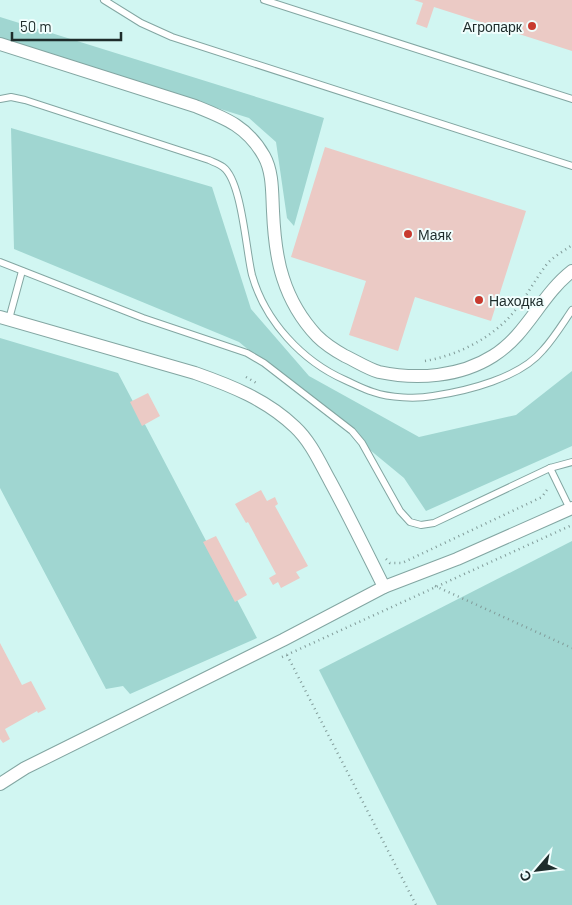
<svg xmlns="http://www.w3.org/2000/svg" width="572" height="905" font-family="Barlow,sans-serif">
<rect width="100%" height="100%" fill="#d1f6f2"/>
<g fill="#a0d6d1">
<polygon points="0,17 324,118 294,226 287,218 276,142 249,118 0,40"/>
<polygon points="11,128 212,187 251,309 309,376 419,437 516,415 572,371 572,446 426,511 404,478 239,342 14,249"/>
<polygon points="0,338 118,373 257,638 130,694 123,686 106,689 0,488"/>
<polygon points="572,541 572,905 437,905 319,670"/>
</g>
<g fill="#ebcac5">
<polygon points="414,0 572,0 572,51 434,7 427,28 416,24 423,3"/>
<polygon points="325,147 526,211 491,321 415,297 398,351 349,335 366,281 291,257"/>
<polygon points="148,393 160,416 142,426 130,402"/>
<polygon points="261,490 267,501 275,497 278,504 275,506 308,566 296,572 300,578 281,588 278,582 273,585 269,578 276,574 248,522 246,523 235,504"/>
<polygon points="216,536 247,595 235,602 203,542"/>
<polygon points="0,643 22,685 31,681 46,709 38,713 37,711 5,729 10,739 3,743 0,739"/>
</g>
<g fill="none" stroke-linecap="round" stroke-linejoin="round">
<defs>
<g id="service">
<polyline points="104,0 141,23 172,37 572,166"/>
<polyline points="264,0 572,99"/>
<path d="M0,99L11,97L25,100L209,160C213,162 219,164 223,167C242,181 246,251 252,275C265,321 302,361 345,380C354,384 363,389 373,392C390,398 416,399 433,396C467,391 520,378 543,350C554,338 563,323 572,310"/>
<polyline points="0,262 143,318 247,353 264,363 352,431 362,443 400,511 410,522 421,525 434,523 550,468 572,462"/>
<polyline points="9,319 22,271"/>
<polyline points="550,468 570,509"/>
</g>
<g id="minor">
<path d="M0,44L195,106C225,118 247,126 264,156C273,172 272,193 273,211C274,234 276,257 283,278C290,300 302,320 317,336C325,344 336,351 345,356C356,361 368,369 379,372C417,380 460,377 493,356C528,334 540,296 572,271"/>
<path d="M0,317L195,373C232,386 267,400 295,427C311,442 320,463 330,481C349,516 366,551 384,587"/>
<polyline points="0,784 25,768 283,640 384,587 457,559 572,508"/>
</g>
</defs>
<use href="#service" stroke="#83a6a2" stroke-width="8"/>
<use href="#minor" stroke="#83a6a2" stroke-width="14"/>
<g stroke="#819b99" stroke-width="2.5" stroke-dasharray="1 4" stroke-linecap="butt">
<path d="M425,361C459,355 495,337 517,308C528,294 536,278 547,264C554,256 564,251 572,245"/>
<polyline points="246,377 258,384"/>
<polyline points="386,559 390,563 402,563 542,497 549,487"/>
<polyline points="435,586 572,648"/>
<polyline points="287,655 416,905"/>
<polyline points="282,657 572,525"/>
</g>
<use href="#service" stroke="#fff" stroke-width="6"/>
<use href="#minor" stroke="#fff" stroke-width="12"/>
</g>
<g fill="#c83a2f" stroke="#f0fefd" stroke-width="2">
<circle cx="532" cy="26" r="5"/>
<circle cx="408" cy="234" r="5"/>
<circle cx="479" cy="300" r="5"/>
</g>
<g text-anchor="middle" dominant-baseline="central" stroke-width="4" stroke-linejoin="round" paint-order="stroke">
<g font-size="14" fill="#1e2c2b" stroke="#f0fefd" text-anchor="start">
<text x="522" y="26" text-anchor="end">Агропарк</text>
<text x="418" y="234">Маяк</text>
<text x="489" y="300">Находка</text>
</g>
</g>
<g transform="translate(537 870) rotate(242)" stroke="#f0fefd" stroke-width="4" paint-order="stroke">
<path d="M0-4L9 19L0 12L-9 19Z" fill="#1e2c2b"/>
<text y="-8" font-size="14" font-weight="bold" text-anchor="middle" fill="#1e2c2b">С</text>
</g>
<path d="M12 32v8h109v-8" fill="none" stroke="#1e2c2b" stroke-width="2.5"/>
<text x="20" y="32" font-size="15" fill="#1e2c2b" stroke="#f0fefd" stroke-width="4" paint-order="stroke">50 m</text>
</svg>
